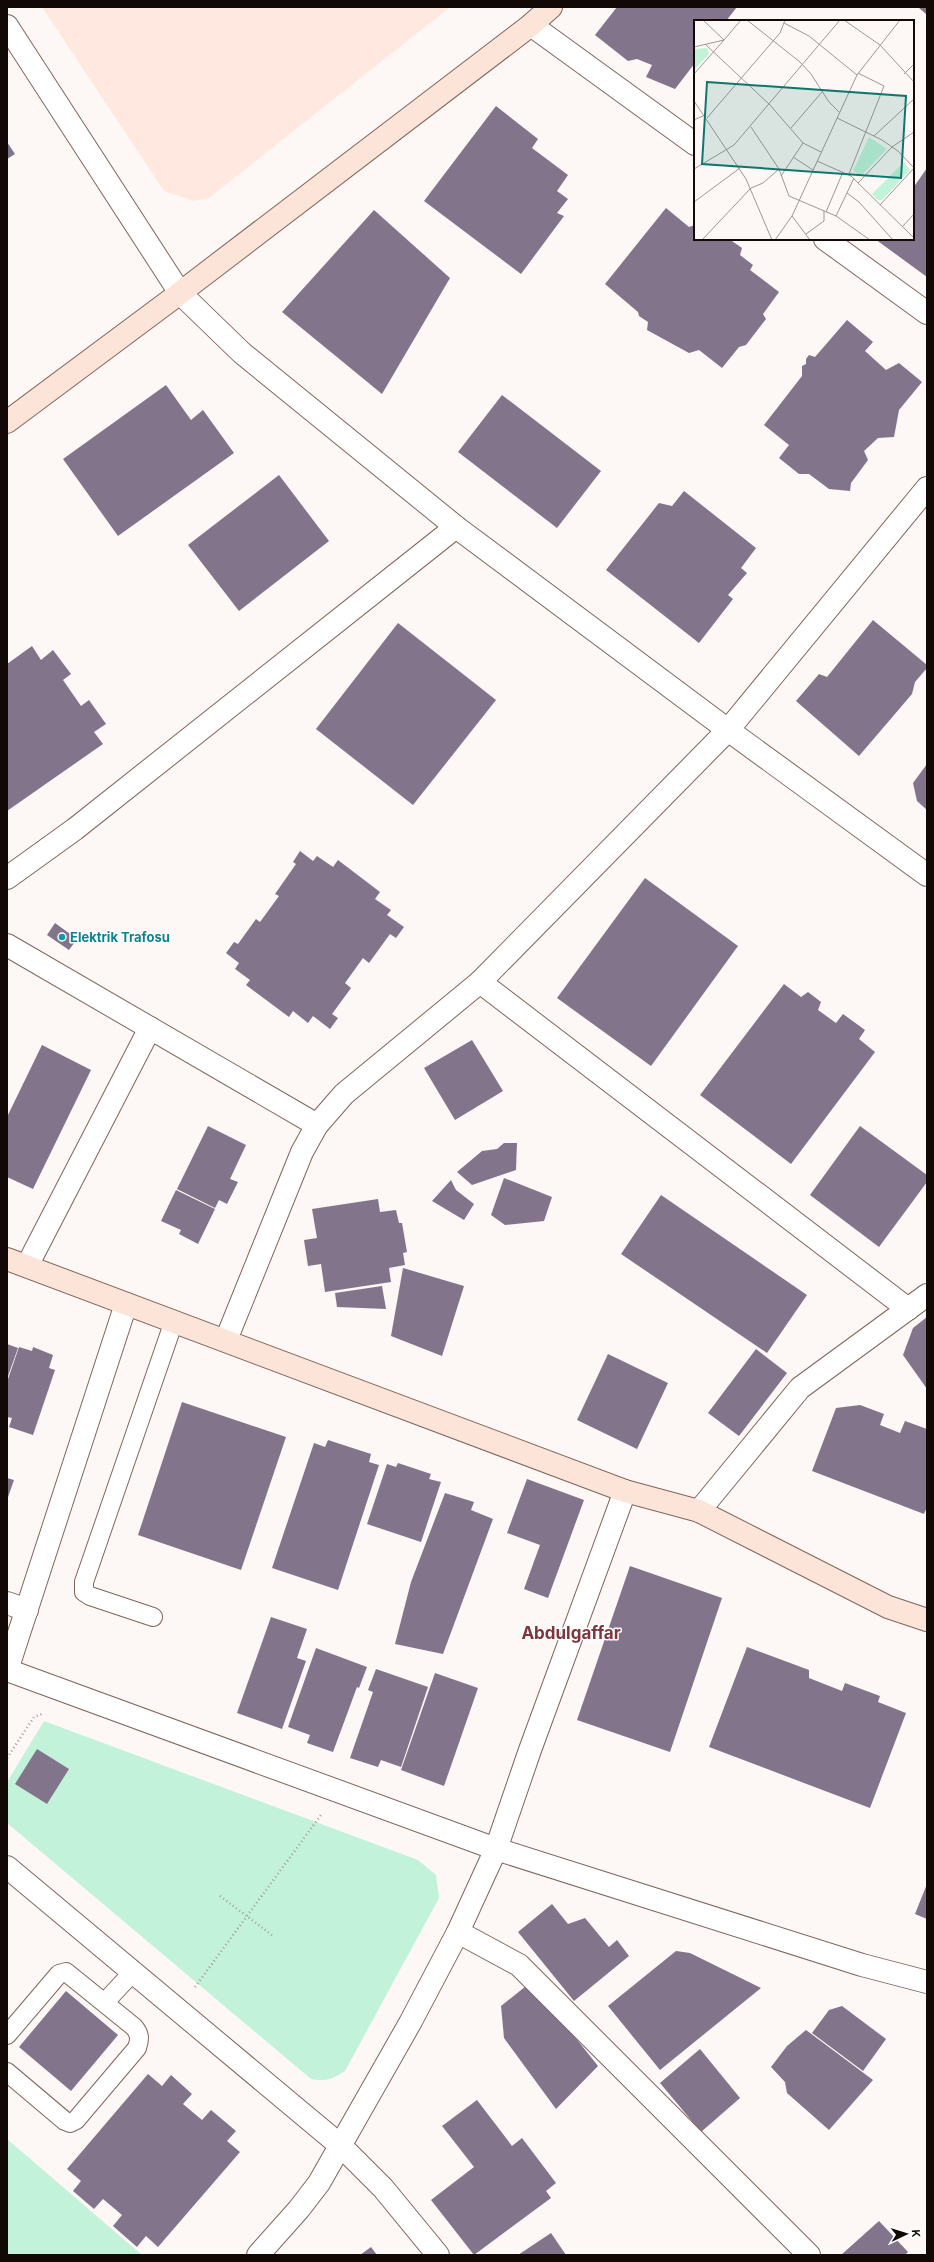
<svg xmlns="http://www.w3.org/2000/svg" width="934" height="2262" font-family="Inter,sans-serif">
<rect width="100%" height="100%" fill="#fdf7f5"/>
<polygon fill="#ffe8df" points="42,7 450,7 209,198 194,201 164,191"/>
<g fill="#c3f2db">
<path d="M44,1721L418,1860L436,1875L439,1898L345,2071C333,2079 325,2082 311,2079L7,1823V1782Z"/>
<polygon points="7,2139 142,2255 7,2255"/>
</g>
<g fill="#82758b">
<polygon points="617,7 737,7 726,21 695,21 695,63 675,89 646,77 652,65 637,59 628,61 595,35"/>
<polygon points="918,7 927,7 927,15"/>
<polygon points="496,106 538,139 532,148 568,175 557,191 568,199 557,213 564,216 521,274 424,201"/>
<polygon points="7,142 15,154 7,159"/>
<polygon points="927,168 927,277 875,239 913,239 913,188"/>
<polygon points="666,208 689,227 695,225 695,239 729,239 742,248 740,255 753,265 750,270 779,292 763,314 766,319 746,345 739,347 722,368 699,350 689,353 647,330 648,322 639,316 638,312 605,284"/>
<polygon points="374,210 450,278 382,394 282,312"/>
<polygon points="847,320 873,342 865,351 886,370 899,363 922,382 899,410 894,437 878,438 864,451 868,460 851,483 850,491 829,489 809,474 799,474 779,458 789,445 764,425 802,376 802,366 806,364 806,359 809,355 815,357"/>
<polygon points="166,385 191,420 203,410 234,453 118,536 63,459"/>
<polygon points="502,395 601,471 557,528 458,452"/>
<polygon points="279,475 329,541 239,611 188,545"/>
<polygon points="684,491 756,548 741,568 747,573 728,595 733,599 699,643 606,570 659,503 672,506"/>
<polygon points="873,620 927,665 927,668 915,682 912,694 859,756 796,701 819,674 827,677"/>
<polygon points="398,623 496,700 413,805 316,729"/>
<polygon points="32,646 41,660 53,650 71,674 63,680 81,706 89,700 106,724 94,732 103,744 7,811 7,664"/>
<polygon points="927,764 927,810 917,801 913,783"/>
<polygon points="300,851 313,861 317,856 333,867 338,860 380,892 375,899 391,910 387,915 404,927 396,938 390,934 369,963 363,958 345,983 351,988 332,1014 338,1018 330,1029 313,1016 308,1023 293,1011 289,1017 246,985 250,980 235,969 239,963 226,953 234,942 238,944 256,919 260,922 279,896 275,894 296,864 293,862"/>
<polygon points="645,878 738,946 651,1066 557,998"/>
<polygon points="55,923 77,939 69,950 47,935"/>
<polygon points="784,984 801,997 808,992 821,1002 818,1010 836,1023 843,1014 865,1030 859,1039 875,1052 791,1164 700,1095"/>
<polygon points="472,1040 503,1091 455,1120 424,1068"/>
<polygon points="42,1045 91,1070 33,1189 7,1177 7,1117"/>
<polygon points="208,1126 246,1145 230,1179 238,1182 227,1204 219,1200 215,1208 177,1189"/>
<polygon points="860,1126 927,1175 927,1182 879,1247 810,1195"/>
<polygon points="504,1143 517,1143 516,1170 472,1185 457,1172 482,1151 497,1149"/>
<polygon points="504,1178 552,1197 544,1221 505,1225 491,1215"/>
<polygon points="451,1180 456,1190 474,1204 464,1220 432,1201"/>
<polygon points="176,1190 215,1209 198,1244 179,1234 181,1230 161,1221"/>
<polygon points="661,1195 807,1295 767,1353 621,1254"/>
<polygon points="378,1199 380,1212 396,1210 399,1223 402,1223 407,1252 403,1253 405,1265 389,1268 391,1282 325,1292 321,1264 308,1266 304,1240 317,1238 312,1209"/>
<polygon points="403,1268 464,1286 442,1356 391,1336"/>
<polygon points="382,1286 386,1309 337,1307 335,1293"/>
<polygon points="927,1317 927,1389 903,1355 913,1328"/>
<polygon points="7,1344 18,1348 7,1379"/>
<polygon points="19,1347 32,1351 33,1347 53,1355 49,1368 55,1370 33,1435 9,1427 12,1418 7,1417 7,1382"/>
<polygon points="756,1349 787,1373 739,1436 708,1413"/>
<polygon points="608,1354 668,1383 637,1449 577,1420"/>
<polygon points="182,1402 286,1437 241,1570 138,1535"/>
<polygon points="860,1405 884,1414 880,1425 900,1433 905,1421 927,1429 927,1507 924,1514 812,1471 836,1408"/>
<polygon points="328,1440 371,1454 369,1462 379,1465 338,1590 272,1568 314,1443 325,1447"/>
<polygon points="398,1463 431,1474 429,1479 441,1482 421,1542 367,1524 387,1464 396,1467"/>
<polygon points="7,1478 14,1480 7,1500"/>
<polygon points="527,1479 584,1500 548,1598 524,1589 540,1545 507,1533"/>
<polygon points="445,1493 474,1502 471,1510 493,1519 443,1654 395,1644 411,1582"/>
<polygon points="630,1566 722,1598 670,1752 577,1720"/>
<polygon points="271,1617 307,1629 297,1658 306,1661 282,1729 237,1713"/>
<polygon points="747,1647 809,1670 809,1678 842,1691 845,1683 880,1696 878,1702 906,1713 870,1808 709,1747"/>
<polygon points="316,1648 367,1667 359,1688 357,1687 333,1752 307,1743 310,1735 288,1727"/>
<polygon points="376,1669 428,1687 401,1767 381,1760 378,1767 350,1758 373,1692 368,1690"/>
<polygon points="435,1673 478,1688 444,1786 401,1770"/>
<polygon points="37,1749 69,1769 47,1804 15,1784"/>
<polygon points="927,1884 927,1919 915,1914"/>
<polygon points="552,1904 568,1924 585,1918 609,1947 617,1940 629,1956 574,2001 518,1932"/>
<polygon points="676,1951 690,1953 761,1988 660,2070 608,2006"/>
<polygon points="531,1982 598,2066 556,2109 504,2038 501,2006"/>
<polygon points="66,1991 118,2035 71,2091 19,2047"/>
<polygon points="842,2006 886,2039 863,2071 812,2033 829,2010"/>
<polygon points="806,2030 873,2080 829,2130 787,2093 785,2082 771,2067 787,2046"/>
<polygon points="700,2049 740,2098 701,2132 660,2083"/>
<polygon points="148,2074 162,2086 171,2075 192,2094 183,2104 202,2120 211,2110 236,2131 227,2141 240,2152 158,2247 146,2236 137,2247 113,2226 122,2215 103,2199 94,2209 73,2191 81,2181 67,2169"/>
<polygon points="477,2100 512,2146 522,2138 556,2183 546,2191 551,2198 474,2255 431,2200 474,2167 442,2126"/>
<polygon points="879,2221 908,2252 905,2255 841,2255"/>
<polygon points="551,2233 566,2255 518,2255"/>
<polygon points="371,2247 377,2255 360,2255"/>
</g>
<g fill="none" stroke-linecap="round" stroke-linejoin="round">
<defs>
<g id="lane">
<polyline points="153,1617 90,1596 84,1592 84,1582 174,1321"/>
<polyline points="105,2002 133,1972"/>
<path d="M7,2035L59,1974L66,1972L134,2027C140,2034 140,2039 137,2048L76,2120L70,2123L65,2121L7,2072"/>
</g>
<g id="street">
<polyline points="531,25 695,144"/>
<polyline points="7,26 180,293 242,353 456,527 728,730 927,875"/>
<polyline points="825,239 927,313"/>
<polyline points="7,878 75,829 456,527"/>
<polyline points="7,945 317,1125"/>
<polyline points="480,982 908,1309"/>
<polyline points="27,1266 150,1028"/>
<polyline points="226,1340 302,1152 317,1125 344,1094 480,982 728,730 927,488"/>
<polyline points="699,1511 800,1388 927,1295"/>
<polyline points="7,1603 27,1610"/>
<polyline points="7,1670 496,1849 862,1965 927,1982"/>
<polyline points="7,1670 126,1304"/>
<polyline points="7,1867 341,2146 383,2188 438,2255"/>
<polyline points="458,1932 519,1965 809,2255"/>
<polyline points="258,2255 299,2209 319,2183 410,2023 458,1932 496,1849 530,1750 625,1491"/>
</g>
<g id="secondary">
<polyline points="7,422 180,293 531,25 551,7"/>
<polyline points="7,1259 625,1491 699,1511 888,1607 927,1620"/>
</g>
</defs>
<use href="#lane" stroke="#80665c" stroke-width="20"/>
<use href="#street" stroke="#80665c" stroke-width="24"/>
<use href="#secondary" stroke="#80665c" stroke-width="24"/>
<g stroke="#a49d9b" stroke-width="2.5" stroke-dasharray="1 3" stroke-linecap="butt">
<polyline points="7,1758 34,1717 42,1714"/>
<polyline points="220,1896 272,1935"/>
<polyline points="195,1987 321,1815"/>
</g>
<use href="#lane" stroke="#fff" stroke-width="18"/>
<use href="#street" stroke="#fff" stroke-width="22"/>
<use href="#secondary" stroke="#fce5d8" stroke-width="22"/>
</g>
<circle fill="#0f9aa8" stroke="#fff" stroke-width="1.5" cx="62" cy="937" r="4"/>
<g text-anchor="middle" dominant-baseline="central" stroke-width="3" stroke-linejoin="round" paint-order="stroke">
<g font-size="13" font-weight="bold" fill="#0d838f" stroke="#fff" text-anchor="start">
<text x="70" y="937">Elektrik Trafosu</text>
</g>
<g font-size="17" font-weight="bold" fill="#7e363c" stroke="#fff">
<text x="571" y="1633">Abdulgaffar</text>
</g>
</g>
<g transform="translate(694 20)">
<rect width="220" height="220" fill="#fdf7f5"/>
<path d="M13,28L15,34L0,50V29ZM175,117L193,129L167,156L159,151ZM210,142L216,150L188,180H184L178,174Z" fill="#c3f2db"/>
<path fill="none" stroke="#9f9895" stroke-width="1" d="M53,0L106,42L117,54L135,82L145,92M150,0L186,25L220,62M90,3L115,16L163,55M11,24L76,85L109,123L127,132M0,27L30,20L47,0M0,54L30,20L9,0M210,54L220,44M0,81L52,159L78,220M13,98L86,13L91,0M143,98L188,120L204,131L220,148M0,100L11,95M57,107L85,149L95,176L142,196L176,220M97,108L128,72M180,116L220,79M99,137L119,150M123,141L157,156L220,218M0,149L40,125L146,0M155,154L190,66L164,53M87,156L109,123M164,163L198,127L220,112M153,173L165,182L199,220M0,182L46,148M186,185L220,148M132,192L149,152M98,196L116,220M142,196L160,158M208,207L220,194M112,214L130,201V191M8,220L57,168L69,163L85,149M81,220L98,196L163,55L206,0"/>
<path fill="#0f766e" fill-opacity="0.15" stroke="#0f766e" stroke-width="2" d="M13,62L212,76L207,158L8,144Z"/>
<rect width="220" height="220" fill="none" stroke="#120906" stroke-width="2"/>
</g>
<rect width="934" height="2262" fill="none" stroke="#120906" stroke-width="16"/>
<g transform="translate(906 2234) rotate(86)" stroke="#ffffff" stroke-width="3" paint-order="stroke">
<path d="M0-3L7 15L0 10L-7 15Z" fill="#120906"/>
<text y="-6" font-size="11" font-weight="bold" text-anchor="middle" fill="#120906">K</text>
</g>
</svg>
